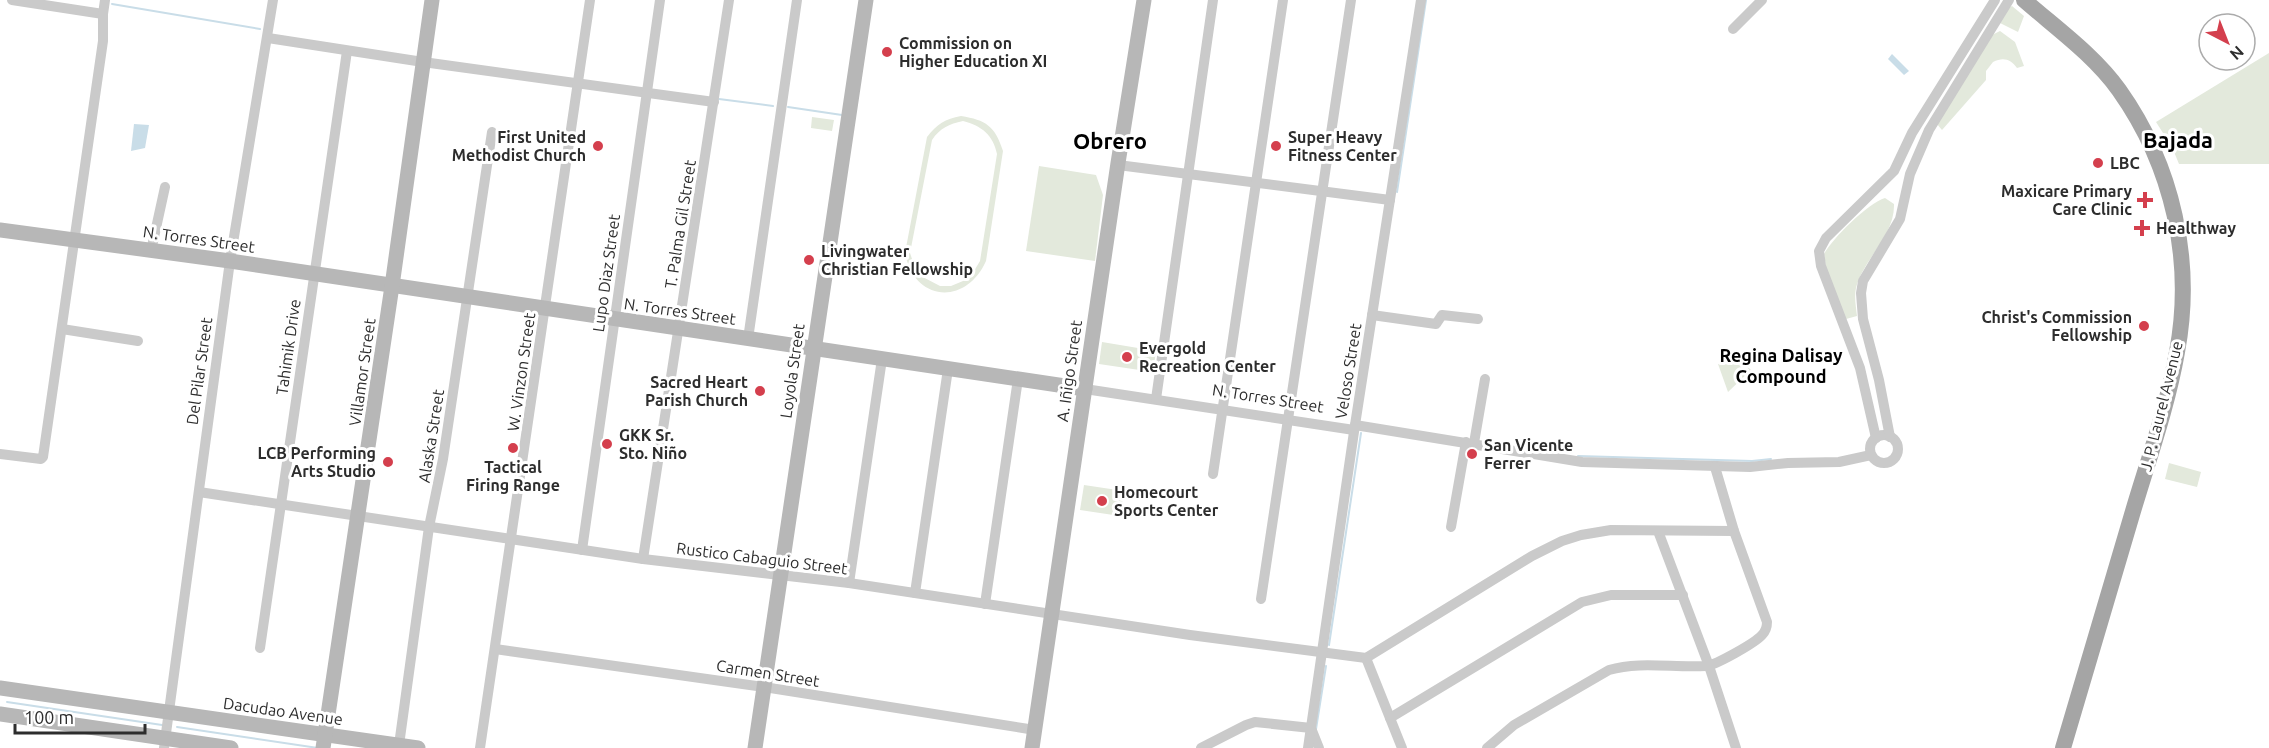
<svg xmlns="http://www.w3.org/2000/svg" width="2269" height="748" font-family="Ubuntu,sans-serif">
<rect width="100%" height="100%" fill="#fff"/>
<g fill="#e3e9dc" fill-rule="evenodd">
<polygon points="2012,6 2024,16 2018,32 2000,23 2007,9"/>
<path d="M2000,31L2015,42L2024,66L2017,68C2011,59 2003,57 1993,62L1986,71V80L1942,130L1937,124L1992,35Z"/>
<polygon points="2269,53 2269,164 2179,164 2172,147 2156,122"/>
<path d="M961,116C986,120 995,126 1003,151L986,261C966,306 914,302 905,253L927,137C937,124 945,119 961,116ZM963,121C982,126 993,135 997,154L980,261L974,271L963,281L951,286H940L919,275L914,265L910,253L932,140C940,128 949,124 963,121Z"/>
<polygon points="812,117 834,120 832,131 811,128"/>
<polygon points="1039,166 1096,175 1103,195 1095,261 1026,251"/>
<path d="M1885,198L1894,204C1895,236 1863,259 1856,288C1854,297 1856,307 1857,316L1846,319L1827,273L1824,254C1832,239 1868,203 1885,198Z"/>
<polygon points="1102,342 1156,351 1153,372 1099,364"/>
<polygon points="1735,355 1751,370 1728,392 1718,364 1729,361"/>
<polygon points="2169,463 2201,472 2197,487 2165,479"/>
<polygon points="1084,485 1124,491 1120,516 1080,510"/>
</g>
<g fill="#c9dde8">
<polygon points="1892,54 1909,71 1904,75 1888,59"/>
<polygon points="134,124 149,125 145,148 131,151"/>
</g>
<g fill="none" stroke-linecap="round" stroke-linejoin="round">
<g stroke="#c9dde8" stroke-width="2">
<polyline points="112,4 260,29"/>
<polyline points="719,99 773,106"/>
<polyline points="788,107 842,115"/>
<polyline points="1397,192 1426,0"/>
<polyline points="1578,456 1752,461 1771,459"/>
<polyline points="1329,645 1361,433"/>
<polyline points="7,702 162,725"/>
<polyline points="177,727 318,748"/>
<polyline points="1316,729 1326,666"/>
</g>
<g stroke="#cacaca" stroke-width="10">
<polyline points="12,0 103,14"/>
<polyline points="1733,29 1762,0"/>
<polyline points="268,38 423,62 714,102"/>
<polyline points="1118,165 1390,200"/>
<polyline points="151,251 165,187"/>
<polyline points="1372,315 1436,324 1442,315 1478,319"/>
<polyline points="62,329 138,341"/>
<polyline points="748,339 797,0"/>
<polyline points="1085,389 1354,430"/>
<polyline points="1156,399 1213,0"/>
<polyline points="1355,425 1582,462 1750,467 1788,463 1839,462 1871,455"/>
<circle cx="1884" cy="449" r="14"/>
<polyline points="1890,437 1879,380 1863,319 1861,293 1863,281 1900,219 1910,174 1929,130 2009,0"/>
<polyline points="1876,438 1860,368 1821,266 1819,251 1826,238 1894,171 1912,133 1995,0"/>
<polyline points="1474,443 1485,379"/>
<polyline points="0,454 41,459 43,457 103,41 103,14 105,0"/>
<polyline points="1213,474 1283,0"/>
<polyline points="199,492 643,559 849,583 1190,635 1366,658"/>
<polyline points="1451,527 1466,442"/>
<polyline points="1658,531 1709,666 1736,748"/>
<polyline points="582,550 660,0"/>
<polyline points="643,559 729,0"/>
<polyline points="849,583 882,359"/>
<polyline points="915,593 948,369"/>
<polyline points="1261,599 1351,0"/>
<polyline points="985,604 1018,379"/>
<polyline points="260,648 347,51"/>
<polyline points="495,649 764,687 1035,730"/>
<polyline points="1366,658 1532,556 1562,541 1581,535 1611,530 1734,531"/>
<polyline points="1366,658 1402,748"/>
<polyline points="1390,718 1582,602 1611,595 1683,595"/>
<polyline points="399,745 429,527 443,459 492,132"/>
<polyline points="164,748 230,261 273,0"/>
<polyline points="480,748 590,0"/>
<polyline points="1201,748 1246,725 1255,722 1311,728 1319,748"/>
<polyline points="1308,748 1355,425 1421,0"/>
<path d="M1487,748L1514,725L1609,670C1640,661 1673,668 1706,666C1716,665 1755,643 1762,635C1766,631 1767,627 1767,622L1734,531L1715,467"/>
</g>
<g stroke="#b7b7b7" stroke-width="15">
<polyline points="0,230 230,261 1085,389"/>
<polyline points="0,688 418,748"/>
<polyline points="0,714 231,748"/>
<polyline points="323,748 392,286 432,0"/>
<polyline points="755,748 866,0"/>
<polyline points="1032,748 1118,163 1144,0"/>
</g>
<path stroke="#a5a5a5" stroke-width="16" d="M2024,0C2056,28 2094,55 2119,90C2173,166 2194,261 2177,352C2167,409 2147,463 2131,518C2108,595 2086,672 2063,748"/>
</g>
<g fill="#d43f4d" stroke="#fff" stroke-width="2">
<circle cx="887" cy="52" r="6"/>
<circle cx="598" cy="146" r="6"/>
<circle cx="1276" cy="146" r="6"/>
<circle cx="2098" cy="163" r="6"/>
<path d="M2142 191h6v6h6v6h-6v6h-6v-6h-6v-6h6z"/>
<path d="M2139 219h6v6h6v6h-6v6h-6v-6h-6v-6h6z"/>
<circle cx="809" cy="260" r="6"/>
<circle cx="2144" cy="326" r="6"/>
<circle cx="1127" cy="357" r="6"/>
<circle cx="760" cy="391" r="6"/>
<circle cx="607" cy="444" r="6"/>
<circle cx="513" cy="448" r="6"/>
<circle cx="1472" cy="454" r="6"/>
<circle cx="388" cy="462" r="6"/>
<circle cx="1102" cy="501" r="6"/>
</g>
<g text-anchor="middle" dominant-baseline="central" stroke-width="6" stroke-linejoin="round" paint-order="stroke">
<g font-size="16" font-weight="bold" fill="#2d2d2d" stroke="#fff" text-anchor="start">
<text x="899" y="43">Commission on<tspan x="899" dy="18">Higher Education XI</tspan></text>
<text x="586" y="137" text-anchor="end">First United<tspan x="586" dy="18">Methodist Church</tspan></text>
<text x="1288" y="137">Super Heavy<tspan x="1288" dy="18">Fitness Center</tspan></text>
<text x="2110" y="163">LBC</text>
<text x="2132" y="191" text-anchor="end">Maxicare Primary<tspan x="2132" dy="18">Care Clinic</tspan></text>
<text x="2156" y="228">Healthway</text>
<text x="821" y="251">Livingwater<tspan x="821" dy="18">Christian Fellowship</tspan></text>
<text x="2132" y="317" text-anchor="end">Christ's Commission<tspan x="2132" dy="18">Fellowship</tspan></text>
<text x="1139" y="348">Evergold<tspan x="1139" dy="18">Recreation Center</tspan></text>
<text x="748" y="382" text-anchor="end">Sacred Heart<tspan x="748" dy="18">Parish Church</tspan></text>
<text x="619" y="435">GKK Sr.<tspan x="619" dy="18">Sto. Niño</tspan></text>
<text x="1484" y="445">San Vicente<tspan x="1484" dy="18">Ferrer</tspan></text>
<text x="376" y="453" text-anchor="end">LCB Performing<tspan x="376" dy="18">Arts Studio</tspan></text>
<text x="513" y="467" text-anchor="middle">Tactical<tspan x="513" dy="18">Firing Range</tspan></text>
<text x="1114" y="492">Homecourt<tspan x="1114" dy="18">Sports Center</tspan></text>
</g>
<g font-size="16" fill="#2d2d2d" stroke="#fff">
<text transform="translate(680 224) rotate(-81)">T. Palma Gil Street</text>
<text transform="translate(199 239) rotate(8)">N. Torres Street</text>
<text transform="translate(606 273) rotate(-82)">Lupo Diaz Street</text>
<text transform="translate(680 311) rotate(8)">N. Torres Street</text>
<text transform="translate(288 347) rotate(-82)">Tahimik Drive</text>
<text transform="translate(199 371) rotate(-82)">Del Pilar Street</text>
<text transform="translate(792 371) rotate(-82)">Loyola Street</text>
<text transform="translate(1069 371) rotate(-82)">A. Iñigo Street</text>
<text transform="translate(1348 371) rotate(-81)">Veloso Street</text>
<text transform="translate(362 372) rotate(-82)">Villamor Street</text>
<text transform="translate(521 372) rotate(-82)">W. Vinzon Street</text>
<text transform="translate(1268 398) rotate(9)">N. Torres Street</text>
<text transform="translate(2161 406) rotate(-76)">J. P. Laurel Avenue</text>
<text transform="translate(431 436) rotate(-81)">Alaska Street</text>
<text transform="translate(762 558) rotate(7)">Rustico Cabaguio Street</text>
<text transform="translate(768 673) rotate(9)">Carmen Street</text>
<text transform="translate(283 711) rotate(8)">Dacudao Avenue</text>
</g>
<g font-size="18" font-weight="bold" fill="#000" stroke="#fff">
<text x="1781" y="355">Regina Dalisay<tspan x="1781" dy="21">Compound</tspan></text>
</g>
<g font-size="22" font-weight="bold" fill="#000" stroke="#fff">
<text x="2178" y="139">Bajada</text>
<text x="1110" y="140">Obrero</text>
</g>
</g>
<g transform="translate(2227 42) rotate(138)"><circle r="28" fill="#ffffff" stroke="#ababab" stroke-width="1.5"/>
<path d="M0-4.5L10 22L0 15L-10 22Z" fill="#d43f4d"/>
<text y="-9" font-size="16" font-weight="bold" text-anchor="middle" fill="#2d2d2d">N</text>
</g>
<path d="M15 724v9h130v-9" fill="none" stroke="#2d2d2d" stroke-width="3"/>
<text x="24" y="724" font-size="18" fill="#2d2d2d" stroke="#ffffff" stroke-width="4.5" paint-order="stroke">100 m</text>
</svg>
